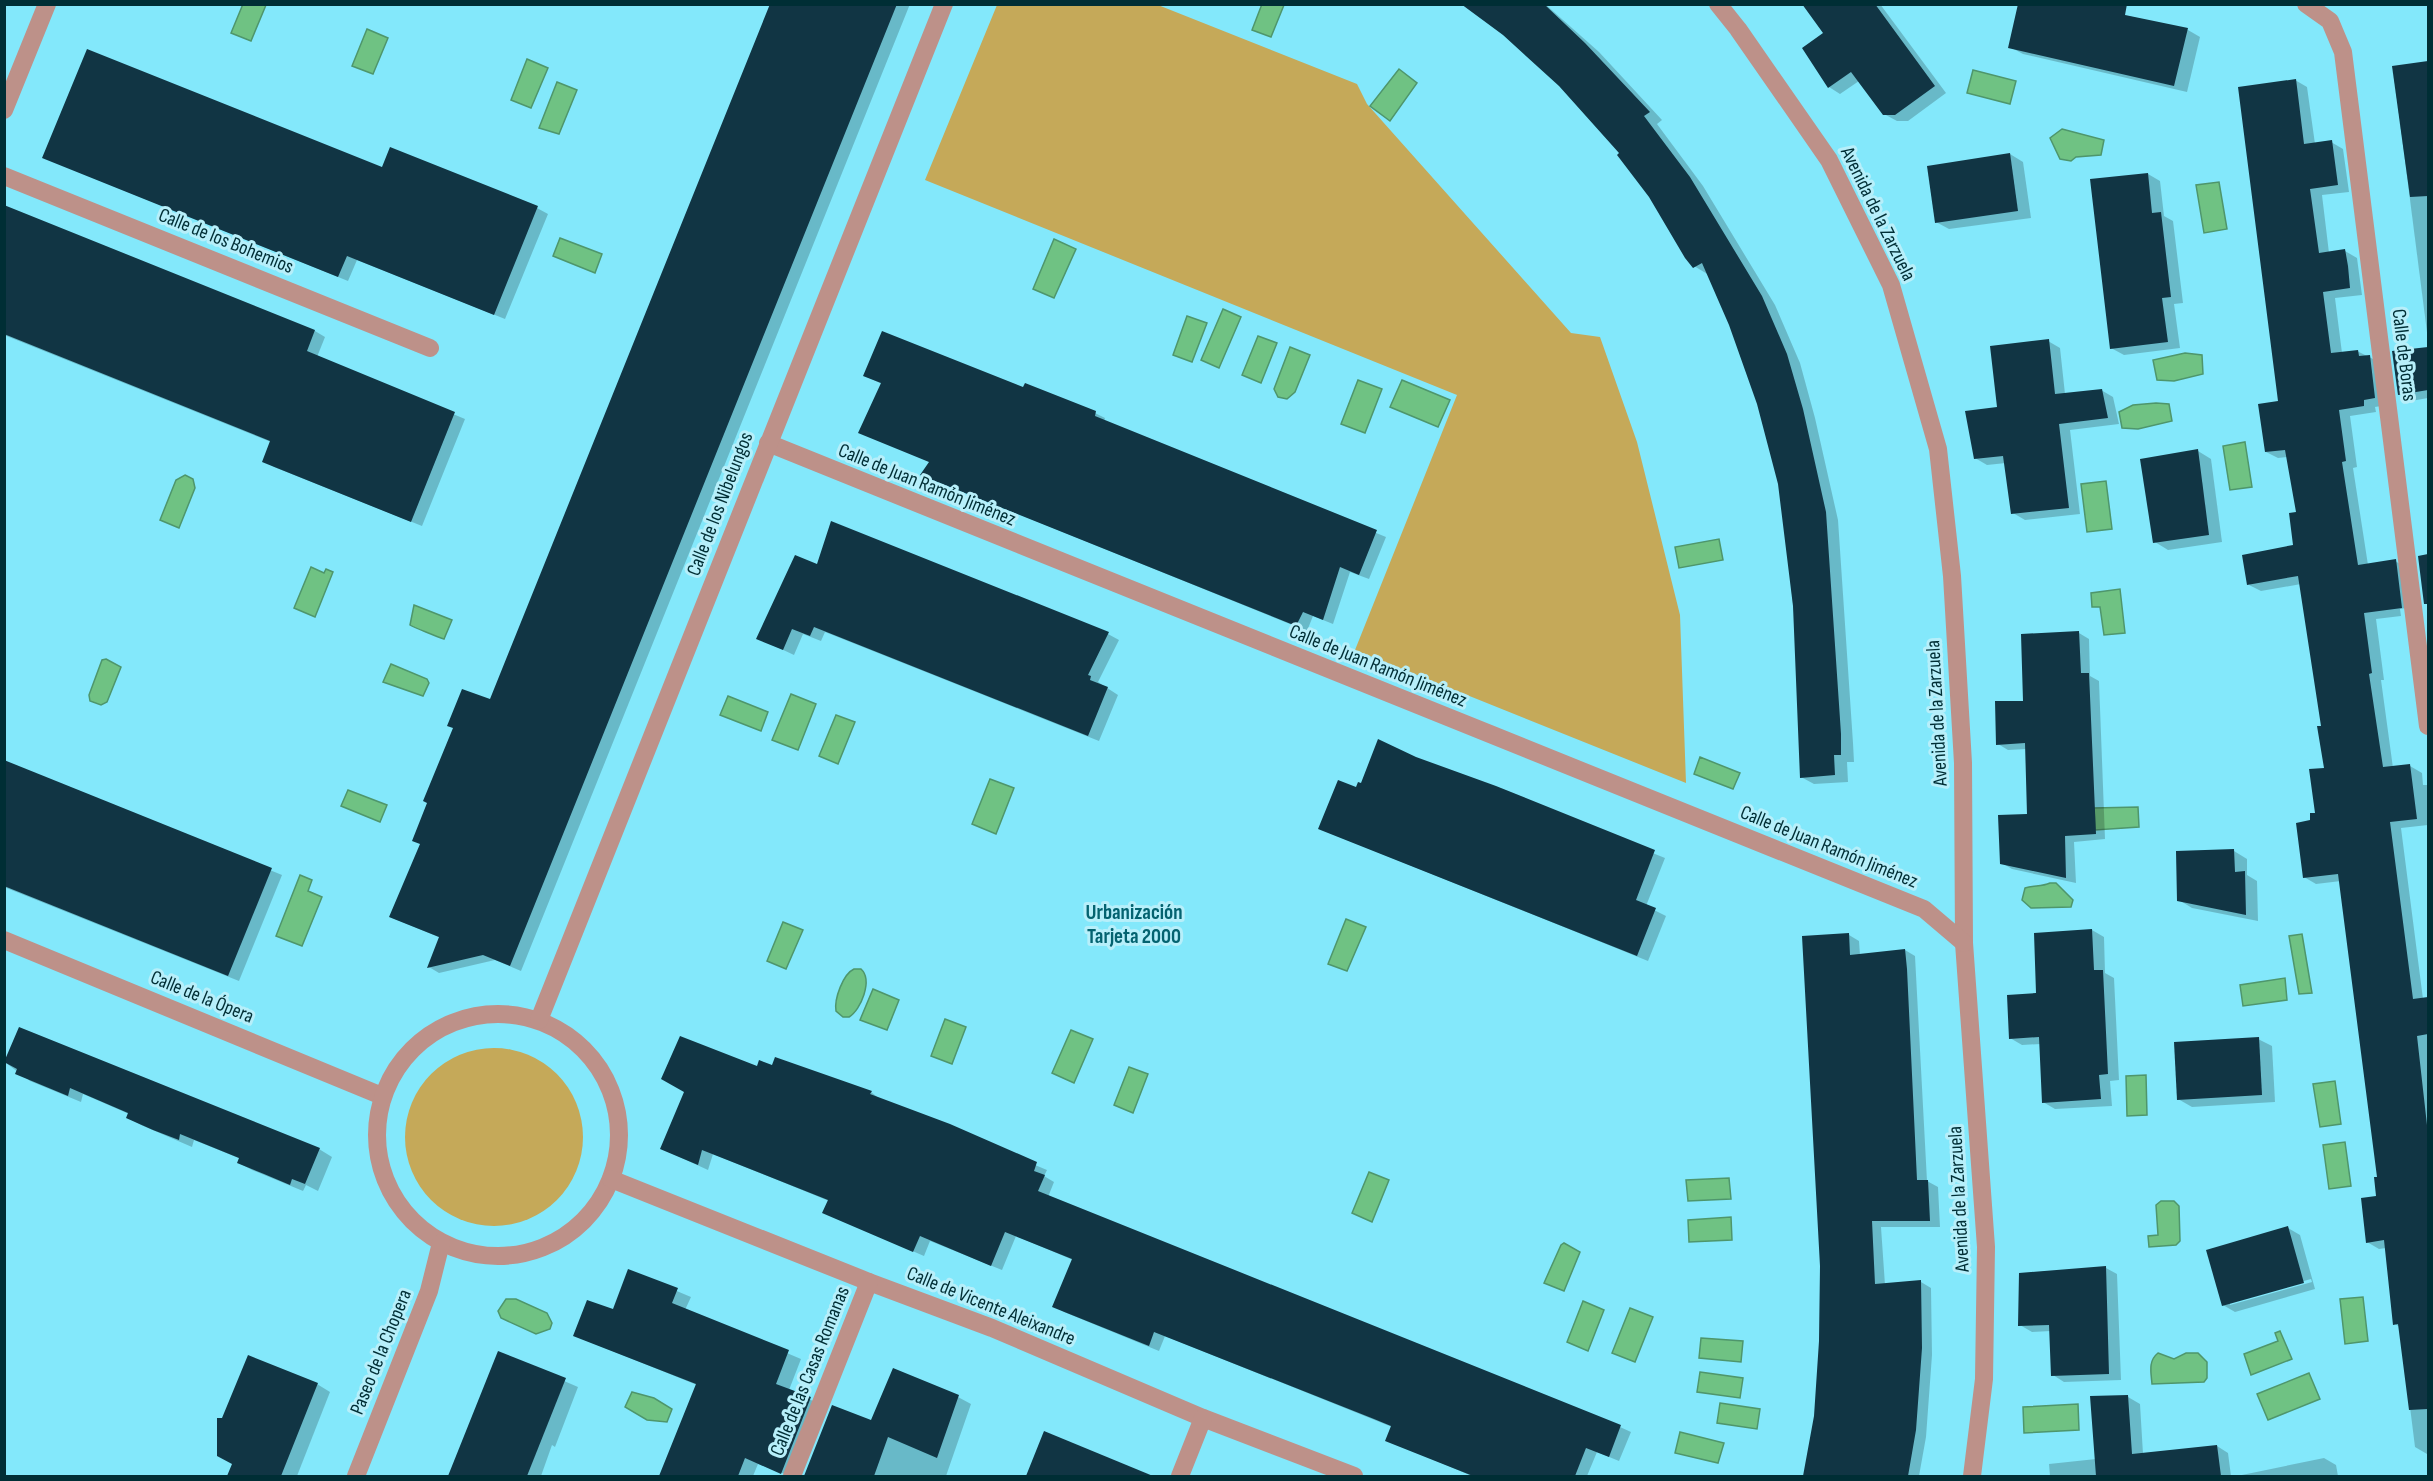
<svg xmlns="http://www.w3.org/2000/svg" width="2433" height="1481" font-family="'Sofia Sans Condensed',sans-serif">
<rect width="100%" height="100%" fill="#83e8fb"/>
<g fill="#c5a959">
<polygon points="997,5 1158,5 1357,84 1367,104 1571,333 1600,337 1637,442 1680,615 1686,783 1355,650 1457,395 925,180"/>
<circle cx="494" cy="1137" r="89"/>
</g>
<g fill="#6fc283" stroke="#4e966c" stroke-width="1.5">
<polygon points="243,4 266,5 251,41 231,33"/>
<polygon points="1262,4 1284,5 1271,37 1252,30"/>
<polygon points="367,29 388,38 373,74 352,66"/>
<polygon points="527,59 548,68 531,108 511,100"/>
<polygon points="1399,69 1417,83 1390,121 1370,106"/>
<polygon points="1973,70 2016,81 2010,104 1967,93"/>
<polygon points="557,82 577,90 559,134 539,128"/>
<polygon points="2062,129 2104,140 2101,155 2076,157 2071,161 2060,159 2050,138"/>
<polygon points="2219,182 2227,229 2204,233 2196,185"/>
<polygon points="560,238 602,254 595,273 553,256"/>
<polygon points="1054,239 1076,249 1054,298 1033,289"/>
<polygon points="1223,309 1241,317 1219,368 1201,360"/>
<polygon points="1187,316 1207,323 1192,362 1173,355"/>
<polygon points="1258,336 1277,343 1261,383 1242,375"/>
<polygon points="1290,347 1310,355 1295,392 1287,399 1278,397 1274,389"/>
<polygon points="2185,353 2202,355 2203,374 2174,381 2157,380 2153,360"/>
<polygon points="1358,380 1382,389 1365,433 1341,424"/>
<polygon points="1402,380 1450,400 1438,427 1390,407"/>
<polygon points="2156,403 2169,404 2172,421 2138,429 2122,428 2119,412 2133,405"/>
<polygon points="2245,442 2252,487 2230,490 2223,446"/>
<polygon points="185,475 193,479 195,488 179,528 160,520 176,480"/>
<polygon points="2106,481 2112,529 2087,532 2081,484"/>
<polygon points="1719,539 1723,560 1679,568 1675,547"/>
<polygon points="311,567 324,573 326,569 333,572 315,617 294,608"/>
<polygon points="2120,589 2125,633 2104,635 2100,607 2092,607 2091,593"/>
<path d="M414,605L452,620L444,639C438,637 413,627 410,625Z"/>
<polygon points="106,659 121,667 107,702 101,705 90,701 89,695 102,660"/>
<polygon points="391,664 427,679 429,683 423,696 383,682"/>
<polygon points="791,694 816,704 798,750 772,740"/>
<polygon points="728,696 768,712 761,731 720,715"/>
<polygon points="836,715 855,722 838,764 819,756"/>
<polygon points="1700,757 1740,773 1733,789 1694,774"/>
<polygon points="990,779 1014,788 996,834 972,824"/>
<polygon points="348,790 387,805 380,822 341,806"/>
<polygon points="2138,807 2139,827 2095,830 2094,808"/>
<polygon points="300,875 312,880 308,891 322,897 302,946 276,936"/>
<path d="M2050,883H2056L2073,900L2071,907L2031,908L2022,900L2025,888C2034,885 2041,887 2050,883Z"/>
<polygon points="1346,919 1366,927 1347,971 1328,964"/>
<polygon points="783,922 803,930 786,969 767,961"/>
<polygon points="2302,934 2312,993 2299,994 2289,936"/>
<path d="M854,969H861C873,980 861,1010 849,1017H843L836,1011C834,999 843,974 854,969Z"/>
<polygon points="2285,978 2287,1000 2243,1006 2240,985"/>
<polygon points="873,989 899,1000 887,1030 860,1020"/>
<polygon points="945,1019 966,1027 952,1064 931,1056"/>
<polygon points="1071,1030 1093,1039 1074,1083 1052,1073"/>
<polygon points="1129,1067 1148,1074 1133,1113 1114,1105"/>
<polygon points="2146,1075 2147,1115 2127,1116 2126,1076"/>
<polygon points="2335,1081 2341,1124 2320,1127 2313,1084"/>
<polygon points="2345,1142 2351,1186 2329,1189 2323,1145"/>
<polygon points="1369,1172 1389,1180 1372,1222 1352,1213"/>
<polygon points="1729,1178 1731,1199 1688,1201 1686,1180"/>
<polygon points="2174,1201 2179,1206 2180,1241 2176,1245 2149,1247 2148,1236 2158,1235 2156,1205 2161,1201"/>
<polygon points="1731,1217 1732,1240 1689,1242 1688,1220"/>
<polygon points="1564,1243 1580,1252 1564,1291 1544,1283 1561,1245"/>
<polygon points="2363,1297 2368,1341 2345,1344 2340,1299"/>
<polygon points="506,1299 516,1299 547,1313 552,1323 550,1329 536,1334 501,1318 498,1311"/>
<polygon points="1583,1301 1604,1310 1588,1351 1567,1342"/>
<polygon points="1630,1308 1653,1317 1635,1362 1612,1353"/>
<polygon points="2280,1331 2292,1359 2251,1375 2244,1354 2278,1341 2275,1333"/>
<polygon points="1701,1338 1743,1341 1741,1362 1699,1358"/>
<path d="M2158,1353L2174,1359L2186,1353H2198L2207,1362V1378L2204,1382L2152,1384C2151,1372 2148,1361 2158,1353Z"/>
<polygon points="1700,1372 1743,1378 1740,1398 1697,1392"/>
<polygon points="2309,1373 2320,1399 2268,1420 2257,1394"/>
<polygon points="632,1392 654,1398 672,1409 667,1422 647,1420 625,1407"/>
<polygon points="1720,1403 1760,1409 1757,1429 1717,1423"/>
<polygon points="2078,1404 2079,1430 2024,1433 2023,1407"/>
<polygon points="1680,1432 1724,1443 1718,1463 1675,1453"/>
</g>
<g fill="#0003" fill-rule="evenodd">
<polygon points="772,4 910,4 521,971 495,960 439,973 429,967 441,938 390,917 491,701"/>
<polygon points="1464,4 1545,4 1599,52 1662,120 1657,124 1703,186 1775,305 1800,363 1815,418 1838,520 1853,743 1854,762 1847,762 1848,782 1814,784 1801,777 1798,650 1780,483 1759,403 1731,324 1709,275 1694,266 1622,154 1560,85 1504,33"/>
<polygon points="1804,4 1880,4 1946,93 1908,121 1897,121 1884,114 1859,81 1840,94 1829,87 1825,34"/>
<polygon points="2077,4 2188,30 2200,37 2187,92 2023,54 2010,47"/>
<polygon points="2428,62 2428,340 2393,67"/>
<polygon points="2295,80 2307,87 2315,144 2331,142 2343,149 2349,192 2322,195 2329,253 2345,251 2357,258 2359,273 2362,295 2335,298 2342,353 2357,351 2381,363 2387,405 2375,407 2376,412 2350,416 2357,467 2353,468 2368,565 2395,561 2407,568 2412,607 2400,609 2401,616 2376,619 2384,680 2381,680 2393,768 2410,766 2422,773 2423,785 2428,785 2428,825 2401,828 2423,999 2428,998 2427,1454 2415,1447 2400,1327 2395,1324 2386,1248 2379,1249 2367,1242 2377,1197 2378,1178 2341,881 2316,884 2304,877 2312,822 2316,814 2325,769 2323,727 2301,584 2261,591 2249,585 2295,546 2298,513 2287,457 2278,458 2266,452 2280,402"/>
<polygon points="2010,154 2023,162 2031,218 1949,229 1936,222"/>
<polygon points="44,158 383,169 537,208 548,214 505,319 357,260 348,281"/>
<polygon points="2148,174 2160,181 2164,216 2173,221 2183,303 2174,304 2180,348 2124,355 2111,348"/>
<polygon points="4,207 315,331 325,337 317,357 465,419 422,526 274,467 264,461 271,442 4,335"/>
<polygon points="2048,341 2060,348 2065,394 2101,390 2113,397 2119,424 2070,430 2080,514 2025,520 2013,513 2006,463 1987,465 1975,458 1999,408"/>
<polygon points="2428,348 2428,398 2411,401 2399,394 2394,353"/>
<polygon points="865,376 1024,389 1095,413 1105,418 1104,422 1386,537 1369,579 1350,572 1333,624 1313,616 1307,631 922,475 930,462 860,432 882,384"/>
<polygon points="2198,451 2211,459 2222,542 2168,550 2155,542"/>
<polygon points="2428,556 2428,600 2425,598 2420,557"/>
<polygon points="818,566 1108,634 1119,640 1098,682 1118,695 1099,741 825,632 821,641 803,634 794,655 758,638"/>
<polygon points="2079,633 2089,639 2090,676 2099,681 2105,839 2074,842 2076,883 2012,869 2002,863 2029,816 2027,749 2008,750 1998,744 2025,702 2022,635"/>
<polygon points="1415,758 1665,858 1646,906 1666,916 1648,961 1320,829 1356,789"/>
<polygon points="4,762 282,875 239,981 4,887"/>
<polygon points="2234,851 2247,859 2247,875 2257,881 2258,921 2192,908 2179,900"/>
<polygon points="2092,930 2104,937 2105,973 2114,978 2119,1080 2110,1081 2112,1106 2055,1109 2043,1102 2041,1044 2022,1045 2010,1038 2038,994"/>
<polygon points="1849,935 1859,941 1860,955 1905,950 1915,956 1927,1181 1938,1187 1940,1227 1881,1227 1885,1285 1921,1282 1931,1288 1932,1355 1926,1437 1919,1476 1804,1476 1815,1416"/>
<polygon points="2258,1039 2272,1046 2275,1102 2192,1107 2178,1099"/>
<polygon points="6,1063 319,1149 332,1157 318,1191 306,1185 303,1191 252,1170 239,1163 241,1159 194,1140 192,1147 141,1125 128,1118 129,1114 83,1094 81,1102 30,1081"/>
<polygon points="772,1067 871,1092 881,1100 1047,1170 1044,1176 1054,1182 1048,1197 1620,1427 1631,1432 1619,1461 1597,1452 1587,1476 1513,1476 1498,1471 1495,1476 1472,1476 1387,1440 1392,1427 1165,1336 1159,1351 1064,1312 1054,1306 1073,1260 1016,1236 1002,1270 930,1241 924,1256 824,1213 829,1201 713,1154 708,1170 662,1149 757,1068"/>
<path d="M2288,1228L2300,1235L2315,1289L2235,1312L2223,1305ZM2311,1279L2312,1282L2230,1305V1302Z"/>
<polygon points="2106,1268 2117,1274 2121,1380 2064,1382 2053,1375 2051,1331 2032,1332 2020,1325"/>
<polygon points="629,1271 691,1297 685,1310 801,1359 789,1390 824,1406 790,1476 758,1464 753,1476 661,1476 697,1385 575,1336 614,1311"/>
<polygon points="499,1353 578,1387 555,1447 552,1445 541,1476 449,1476"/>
<polygon points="317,1384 330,1392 297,1476 229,1476 234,1464"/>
<polygon points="958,1397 971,1404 946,1476 806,1476 833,1407 872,1422"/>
<polygon points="2128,1397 2140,1404 2143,1454 2217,1446 2228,1453 2231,1476 2050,1476 2049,1464 2096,1459"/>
<polygon points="1045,1433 1135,1470 1146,1476 1028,1476"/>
<polygon points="2324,1458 2336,1465 2338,1476 2237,1476"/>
</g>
<g fill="#113544">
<polygon points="770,4 897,4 510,966 483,955 427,968 439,937 389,917 420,844 412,841 427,803 423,801 453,728 447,726 462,689 490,699"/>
<polygon points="1461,4 1544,4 1585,43 1650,112 1644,116 1690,177 1762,296 1787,354 1803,409 1826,512 1841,734 1841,755 1834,755 1835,775 1800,778 1793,606 1778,484 1757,404 1729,325 1702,263 1693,268 1685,258 1649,197 1617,155 1619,153 1559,86 1503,35"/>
<polygon points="1802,4 1875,4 1935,86 1895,115 1883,115 1851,72 1828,88 1802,48 1823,33"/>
<polygon points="2018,4 2127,4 2125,15 2188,28 2174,86 2008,48"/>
<polygon points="87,49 382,167 390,147 538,206 494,315 347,256 338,277 42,158"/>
<polygon points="2428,61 2428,196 2410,197 2392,66"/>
<polygon points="2296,79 2304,144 2332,140 2338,185 2310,189 2319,253 2345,249 2348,266 2350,288 2323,292 2331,353 2358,350 2359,356 2370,355 2375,398 2364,400 2364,406 2339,410 2346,461 2342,462 2358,565 2396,559 2402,608 2364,613 2372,673 2369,674 2383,767 2410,764 2417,819 2390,822 2413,999 2428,997 2428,1034 2417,1036 2428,1134 2428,1409 2409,1410 2398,1324 2393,1325 2384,1240 2366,1243 2361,1198 2376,1196 2374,1177 2377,1177 2338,874 2303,878 2296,823 2310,820 2310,813 2315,813 2309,769 2324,768 2317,726 2321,726 2298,576 2247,585 2242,555 2293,545 2289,513 2296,512 2285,450 2265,452 2258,404 2278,401 2238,87"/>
<polygon points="2010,153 2018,211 1935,223 1927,166"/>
<polygon points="2148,173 2152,213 2161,212 2171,297 2162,298 2168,342 2110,349 2090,179"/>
<polygon points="4,205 315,330 307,351 455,412 411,522 262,462 270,441 4,334"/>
<polygon points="882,331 1023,387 1025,383 1096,411 1095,416 1377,530 1359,575 1340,567 1323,620 1303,612 1296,626 920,475 929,462 858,433 881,383 863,376"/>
<polygon points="2049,339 2055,394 2102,389 2108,418 2059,424 2069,508 2011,514 2003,456 1974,459 1965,411 1997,407 1990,346"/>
<polygon points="2428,347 2428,390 2398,395 2392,351"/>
<polygon points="2198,449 2209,535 2153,543 2140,459"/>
<polygon points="831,521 1109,632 1088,675 1091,676 1090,680 1108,687 1088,736 814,627 810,636 792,629 783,650 756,639 795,555 817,564"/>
<polygon points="2428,554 2428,604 2424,604 2418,556"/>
<polygon points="2079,631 2081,673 2089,673 2096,834 2065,836 2066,878 2000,864 1998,815 2027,814 2025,743 1996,745 1995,701 2023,701 2021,634"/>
<polygon points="1378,739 1416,757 1496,786 1655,850 1636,900 1656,908 1637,956 1318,829 1338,780 1356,787 1358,782 1361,783"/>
<polygon points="4,760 272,868 228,976 4,886"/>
<polygon points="2234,849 2235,872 2245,871 2246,915 2177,901 2176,851"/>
<polygon points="2092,929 2094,970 2103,970 2108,1074 2099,1075 2101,1099 2042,1103 2039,1037 2009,1039 2007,995 2036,993 2034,933"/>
<polygon points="1849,933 1850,955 1905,949 1907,969 1917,1180 1928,1180 1930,1221 1872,1221 1875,1284 1921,1280 1922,1348 1916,1430 1908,1476 1803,1476 1814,1416 1819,1341 1820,1266 1802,936"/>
<polygon points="19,1027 320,1148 305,1184 292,1179 290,1185 264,1174 237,1163 239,1158 180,1134 179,1140 153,1130 126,1118 128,1113 70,1088 68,1096 15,1074 17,1069 4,1062"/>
<polygon points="680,1036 757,1066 759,1060 772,1065 775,1057 872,1091 870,1094 950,1124 1037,1162 1034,1171 1045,1175 1038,1191 1621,1425 1609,1457 1586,1448 1575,1476 1473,1476 1385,1441 1391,1426 1374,1419 1154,1332 1149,1346 1052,1307 1072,1259 1005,1232 991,1266 920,1236 913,1252 822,1213 828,1200 702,1150 698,1165 660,1149 684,1092 661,1079"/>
<polygon points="2259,1037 2262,1095 2177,1100 2174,1042"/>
<polygon points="2288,1226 2304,1283 2222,1306 2206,1250"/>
<polygon points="2106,1266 2109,1374 2051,1376 2049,1325 2018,1326 2019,1273"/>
<polygon points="628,1269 678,1288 672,1303 789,1350 776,1384 811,1397 781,1474 745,1458 738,1476 659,1476 696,1384 573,1336 587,1300 613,1309"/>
<polygon points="498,1351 566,1378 527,1476 448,1476"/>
<polygon points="248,1355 318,1383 281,1476 227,1476 232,1464 217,1456 217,1418 222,1418"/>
<polygon points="893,1368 959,1395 937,1458 888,1437 874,1476 804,1476 832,1405 871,1420"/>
<polygon points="2128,1395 2132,1454 2217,1445 2221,1476 2096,1476 2090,1396"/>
<polygon points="1044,1431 1153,1476 1026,1476"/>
</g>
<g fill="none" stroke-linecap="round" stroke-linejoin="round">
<g stroke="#bd9189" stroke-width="18">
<polyline points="1718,4 1738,29 1829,160 1891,285 1938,449 1952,576 1963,763 1964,943 1986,1247 1984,1379 1972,1476"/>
<polyline points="2306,4 2330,21 2343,52 2428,726"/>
<polyline points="4,110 47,4"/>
<polyline points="4,176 430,348"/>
<polyline points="768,443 1924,909 1964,943"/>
<polyline points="4,940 382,1096"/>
<circle cx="498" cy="1135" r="121"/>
<polyline points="539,1020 944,4"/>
<polyline points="611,1179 869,1282 992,1328 1203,1418 1354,1476"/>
<polyline points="356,1476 429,1291 441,1243"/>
<polyline points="792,1476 869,1282"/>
<polyline points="1180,1476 1203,1418"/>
</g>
</g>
<g text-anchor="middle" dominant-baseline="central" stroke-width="6" stroke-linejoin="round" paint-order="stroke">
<g font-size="20" fill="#002e35" stroke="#b7effa">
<text transform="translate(1878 214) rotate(64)">Avenida de la Zarzuela</text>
<text transform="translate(226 241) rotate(22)">Calle de los Bohemios</text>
<text transform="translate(2404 355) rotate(83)">Calle de Boras</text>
<text transform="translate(927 485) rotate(22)">Calle de Juan Ramón Jiménez</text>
<text transform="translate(720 504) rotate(-69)">Calle de los Nibelungos</text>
<text transform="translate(1378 666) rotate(22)">Calle de Juan Ramón Jiménez</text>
<text transform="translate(1937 713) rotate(-93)">Avenida de la Zarzuela</text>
<text transform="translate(1829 847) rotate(22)">Calle de Juan Ramón Jiménez</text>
<text transform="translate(202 997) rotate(22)">Calle de la Ópera</text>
<text transform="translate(1959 1199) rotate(-93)">Avenida de la Zarzuela</text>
<text transform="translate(991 1306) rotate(22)">Calle de Vicente Aleixandre</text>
<text transform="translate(381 1352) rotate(-68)">Paseo de la Chopera</text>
<text transform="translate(810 1371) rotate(-68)">Calle de las Casas Romanas</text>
</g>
<g font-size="21" font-weight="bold" fill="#046370" stroke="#b7effa">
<text x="1134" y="912">Urbanización<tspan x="1134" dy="24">Tarjeta 2000</tspan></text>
</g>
</g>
<rect width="2433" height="1481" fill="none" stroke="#002e35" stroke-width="12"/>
</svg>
